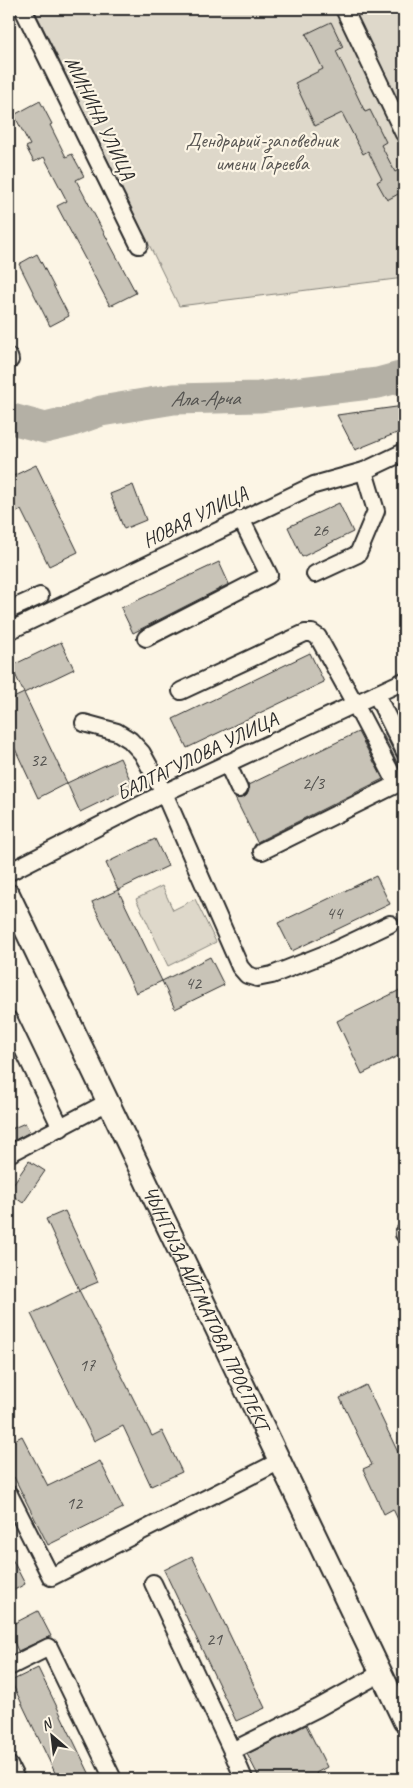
<svg xmlns="http://www.w3.org/2000/svg" width="413" height="1788" font-family="Caveat,sans-serif">
<rect width="100%" height="100%" fill="#fcf5e5"/>
<filter id="ink" filterUnits="userSpaceOnUse"><feTurbulence type="fractalNoise" baseFrequency=".02" numOctaves="2"/><feDisplacementMap in="SourceGraphic" scale="10" xChannelSelector="R" yChannelSelector="G"/><feConvolveMatrix kernelMatrix="1 2 1 2 8 2 1 2 1" color-interpolation-filters="sRGB"/></filter>
<g filter="url(#ink)">
<g fill="#ded8ca" stroke="#84827a">
<polygon points="34,9 404,9 404,278 179,306"/>
<polygon points="162,886 173,910 195,899 216,942 168,966 136,899"/>
</g>
<g fill="none" stroke-linecap="round" stroke-linejoin="round">
<path stroke="#b4b0a5" stroke-width="31" id="s1" d="M9,420L12,419L45,428L70,422L101,411L174,399L259,397L378,383L404,376"/>
</g>
<g fill="#c8c3b7" stroke="#2b2b2b">
<polygon points="331,22 343,47 336,51 365,112 370,110 386,142 381,145 395,172 404,167 404,191 387,200 377,182 382,179 368,151 363,154 342,113 315,126 295,83 323,69 306,34"/>
<polygon points="40,101 52,124 50,125 66,157 72,154 84,176 76,180 136,293 110,306 57,206 67,201 44,157 34,162 26,147 30,145 14,115"/>
<polygon points="37,254 69,316 50,326 19,264"/>
<polygon points="404,406 404,430 355,450 337,415"/>
<polygon points="36,465 78,552 49,566 21,510 9,516 9,478"/>
<polygon points="133,485 146,520 124,529 110,494"/>
<polygon points="339,503 353,532 302,557 288,527"/>
<polygon points="219,562 229,584 133,633 121,608"/>
<polygon points="61,642 74,669 24,693 11,666"/>
<polygon points="310,653 324,682 187,748 173,719"/>
<polygon points="24,693 67,783 38,798 9,736 9,700"/>
<polygon points="358,732 383,779 257,842 235,798 243,798 247,795 249,790 248,785"/>
<polygon points="385,734 403,769 401,770 383,735"/>
<polygon points="120,758 133,786 80,812 67,783"/>
<polygon points="155,839 168,866 118,890 106,863"/>
<polygon points="376,876 390,904 292,951 278,923"/>
<polygon points="118,890 162,981 136,993 92,902"/>
<polygon points="210,957 224,985 175,1009 162,981"/>
<polygon points="404,988 404,1053 362,1074 337,1021"/>
<polygon points="25,1123 30,1132 9,1143 9,1130"/>
<polygon points="29,1161 45,1171 23,1203 9,1193 9,1190"/>
<polygon points="65,1211 98,1282 79,1290 46,1219"/>
<polygon points="79,1290 152,1436 162,1431 182,1472 151,1486 123,1426 94,1441 31,1314"/>
<polygon points="366,1385 404,1465 404,1532 393,1509 384,1514 363,1469 372,1465 340,1398"/>
<polygon points="22,1436 48,1486 100,1461 123,1508 48,1545 14,1477 9,1480 9,1443"/>
<polygon points="9,1553 25,1584 9,1593"/>
<polygon points="192,1556 265,1708 236,1721 164,1570"/>
<polygon points="38,1611 51,1636 18,1651 14,1642 9,1644 9,1626"/>
<polygon points="38,1668 92,1779 58,1779 11,1681"/>
<polygon points="306,1725 327,1767 316,1773 319,1779 260,1779 247,1754"/>
</g>
<g fill="none" stroke-linecap="round" stroke-linejoin="round">
<defs>
<g id="minor">
<polyline points="23,9 139,245"/>
<polyline points="344,9 404,134"/>
<polyline points="9,357 10,360"/>
<polyline points="315,574 358,554 376,511 364,471"/>
<polyline points="9,610 40,596"/>
<polyline points="9,631 314,485 364,471 404,452"/>
<polyline points="146,638 269,575 241,519"/>
<polyline points="181,691 305,633 312,633 318,637 355,704 397,784 262,851"/>
<polyline points="376,694 404,750"/>
<polyline points="84,723 117,732 130,740 142,753 164,793 240,967 247,975 257,978 272,975 335,950 390,924"/>
<polyline points="227,763 239,789"/>
<polyline points="9,872 164,793 404,681"/>
<polyline points="9,1020 61,1128"/>
<polyline points="9,1154 108,1102"/>
<polyline points="404,1234 404,1233"/>
<polyline points="9,1494 51,1577 280,1461"/>
<polyline points="153,1583 232,1751 318,1708 381,1673"/>
<polyline points="9,1667 49,1647 113,1779"/>
<polyline points="232,1751 244,1779"/>
<polyline points="9,1765 16,1779"/>
</g>
<g id="major">
<path id="s2" d="M9,895L404,1721"/>
</g>
</defs>
<use href="#minor" stroke="#2b2b2b" stroke-width="20"/>
<use href="#major" stroke="#2b2b2b" stroke-width="25"/>
<use href="#minor" stroke="#fcf5e5" stroke-width="16"/>
<use href="#major" stroke="#fcf5e5" stroke-width="21"/>
</g>
</g>
<g text-anchor="middle" dominant-baseline="central" stroke-width="4.5" stroke-linejoin="round" paint-order="stroke">
<g font-size="18" fill="#52514e">
<text x="320" y="530">26</text>
<text x="38" y="760">32</text>
<text x="313" y="783">2/3</text>
<text x="334" y="913">44</text>
<text x="193" y="983">42</text>
<text x="87" y="1365">17</text>
<text x="74" y="1503">12</text>
<text x="214" y="1639">21</text>
</g>
<g font-size="20" fill="#2b2b2b" stroke="#fcf5e5">
<text transform="translate(100 118) rotate(64)">МИНИНА УЛИЦА</text>
<text transform="translate(195 517) rotate(-26)">НОВАЯ УЛИЦА</text>
<text transform="translate(197 756) rotate(-26)">БАЛТАГУЛОВА УЛИЦА</text>
<text stroke="none"><textPath href="#s2" startOffset="458">ЧЫНГЫЗА АЙТМАТОВА ПРОСПЕКТ</textPath></text>
</g>
<g font-size="20" fill="#585653" stroke="#fcf5e5">
<text x="262" y="140">Дендрарий-заповедник<tspan x="262" dy="23">имени Гареева</tspan></text>
</g>
<g font-size="21" font-style="italic" fill="#545350" stroke="#fcf5e5">
<text stroke="none"><textPath href="#s1" startOffset="201">Ала-Арча</textPath></text>
</g>
</g>
<rect width="413" height="1788" fill="none" stroke="#fcf5e5" stroke-width="30"/>
<rect x="15" y="15" width="383" height="1758" fill="none" stroke="#2b2b2b" stroke-width="2" filter="url(#ink)"/>
<g transform="translate(52 1736) rotate(332)" stroke="#fcf5e5" stroke-width="4" paint-order="stroke">
<path d="M0-4L9 19L0 12L-9 19Z" fill="#2b2b2b"/>
<text y="-8" font-size="14" font-weight="bold" text-anchor="middle" fill="#2b2b2b">N</text>
</g>
</svg>
